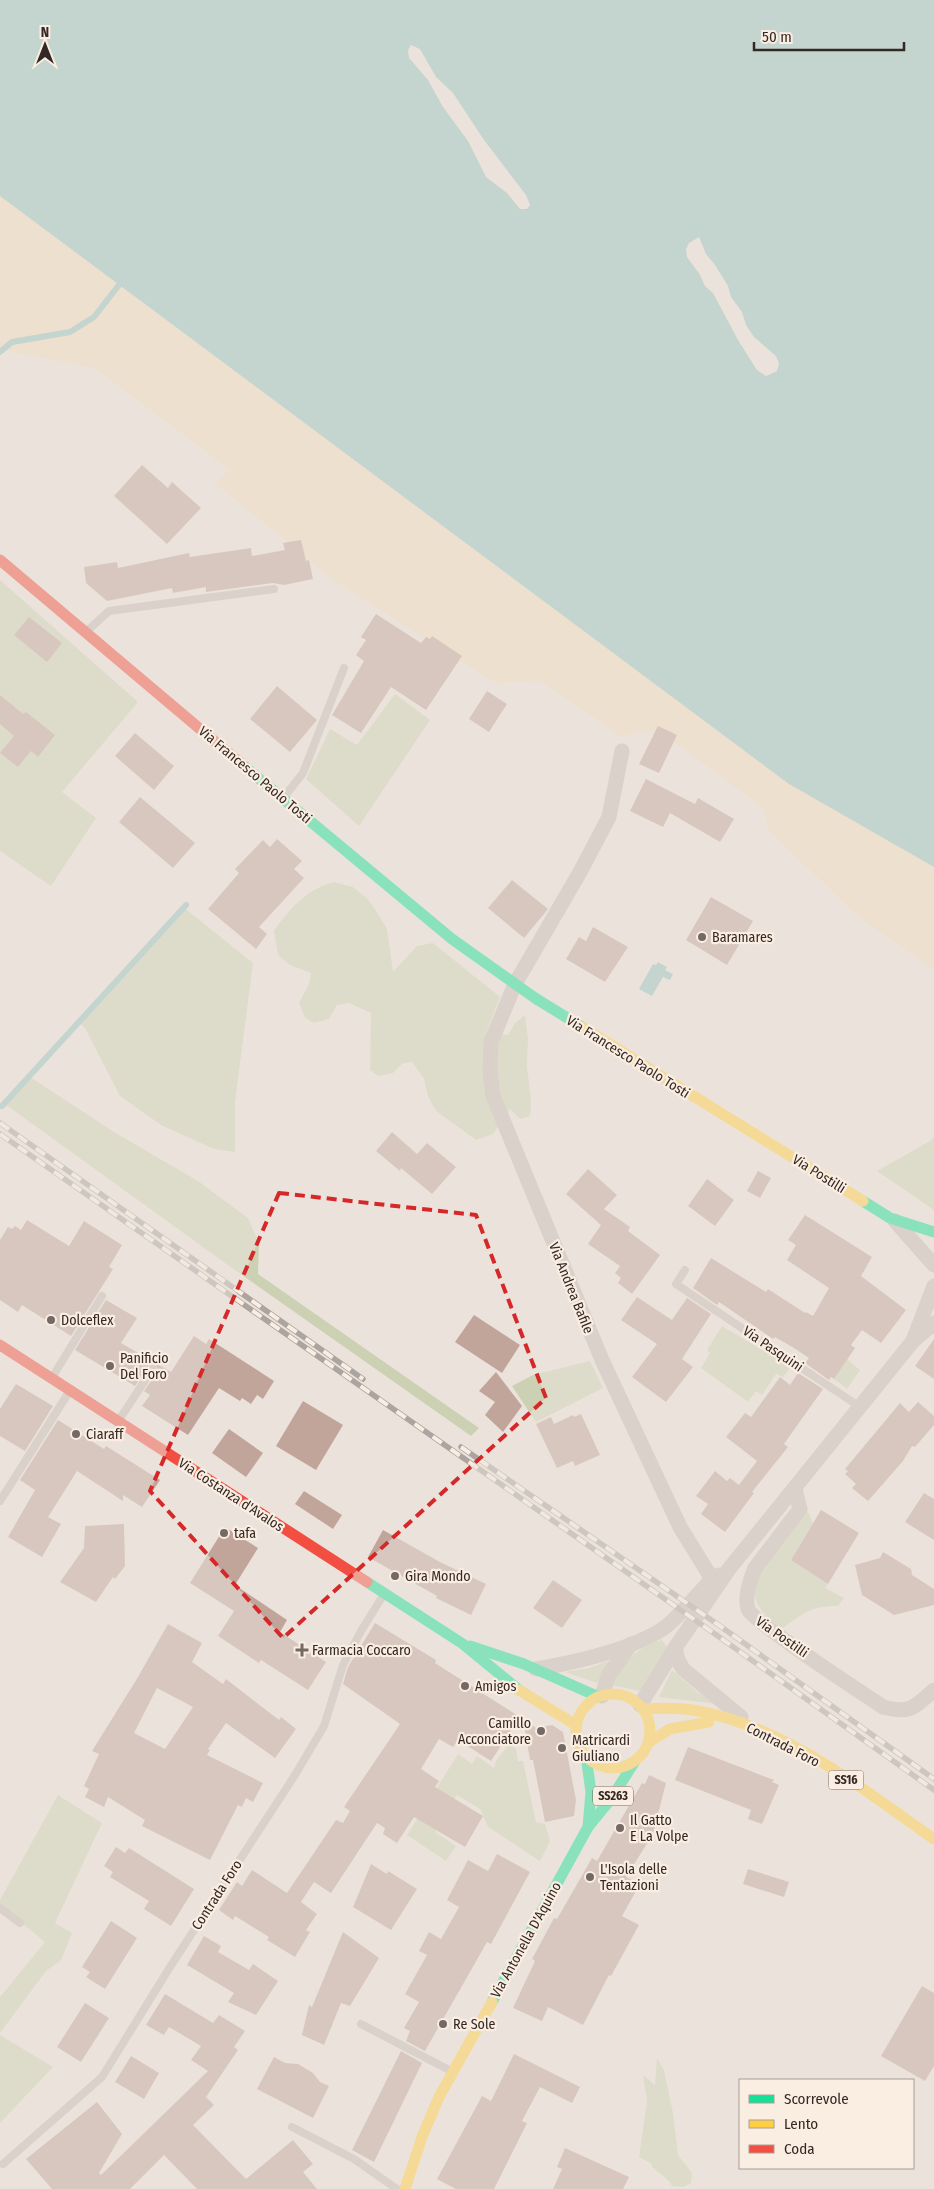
<svg xmlns="http://www.w3.org/2000/svg" width="934" height="2189" font-family="'Fira Sans Condensed',sans-serif">
<rect width="100%" height="100%" fill="#ebe3db"/>
<g fill="#cdd1b4">
<polygon points="0,580 138,702 62,792 96,818 51,886 0,851"/>
<polygon points="395,694 430,720 359,826 306,779 330,729 357,745"/>
<path d="M334,882L353,887L368,899L378,914L387,929L393,972L417,946L433,943L500,997L486,1033L508,1035L515,1023L525,1015L528,1039L527,1066L531,1101L530,1116L520,1119L510,1109L493,1134L476,1140L436,1111L428,1096L424,1079L412,1062L403,1063L393,1073L378,1076L370,1070L371,1013L349,1003L337,1005L329,1019L314,1023L305,1018L299,1003L309,984L311,973L290,965L278,955L274,931C288,910 308,888 334,882Z"/>
<polygon points="182,906 253,963 235,1102 235,1152 214,1149 161,1125 120,1096 86,1030 78,1020"/>
<polygon points="27,1075 114,1132 198,1181 248,1218 259,1243 258,1274 479,1428 471,1436 225,1263 2,1102"/>
<polygon points="934,1137 934,1210 877,1171 930,1141"/>
<polygon points="722,1326 791,1367 783,1377 776,1374 762,1395 756,1391 748,1402 701,1368 710,1353 707,1350"/>
<polygon points="847,1359 860,1370 847,1389 834,1379"/>
<polygon points="590,1361 603,1388 536,1422 512,1386 533,1375"/>
<path d="M802,1509L808,1512L813,1523L791,1560L828,1584L825,1588L844,1598L838,1606C810,1606 804,1613 783,1628C774,1624 768,1618 762,1611C736,1578 782,1535 802,1509Z"/>
<path d="M662,1640L667,1647L640,1691L611,1685C622,1663 637,1647 662,1640Z"/>
<polygon points="611,1660 597,1683 565,1672 589,1668"/>
<polygon points="672,1670 697,1692 718,1704 659,1697"/>
<polygon points="508,1745 516,1748 518,1761 523,1761 536,1822 545,1824 550,1841 540,1861 488,1827 480,1809 457,1795 435,1832 456,1846 446,1861 407,1835 458,1754 472,1764 477,1756 494,1768 496,1761"/>
<polygon points="58,1795 102,1823 55,1923 72,1933 61,1960 46,1971 0,2033 0,1997 45,1942 0,1905 0,1900"/>
<polygon points="0,2035 53,2067 0,2123"/>
<polygon points="657,2058 664,2070 673,2113 678,2155 692,2173 691,2183 683,2187 672,2186 669,2181 652,2167 652,2164 639,2157 647,2101 643,2075 655,2085"/>
</g>
<polygon fill="#efdbbe" points="0,196 789,784 934,867 934,970 859,917 769,831 762,807 669,738 647,730 621,737 541,681 496,683 457,659 333,580 215,483 229,469 95,368 2,350 0,348"/>
<g fill="#96c0be">
<polygon points="0,0 934,0 934,867 789,784 0,196"/>
<polygon points="658,962 667,967 665,970 673,974 670,980 663,977 652,996 639,989 653,964 656,965"/>
</g>
<g fill="#ebe3db">
<polygon points="411,45 420,49 436,77 453,93 484,140 526,195 530,205 527,209 520,209 507,193 486,177 468,141 443,107 428,80 409,58 408,50"/>
<polygon points="699,237 706,254 715,265 728,286 731,297 742,312 746,325 754,337 776,356 779,364 777,371 771,374 766,376 757,370 738,340 713,293 705,286 700,275 687,257 686,249 689,243"/>
</g>
<g fill="none" stroke-linecap="round" stroke-linejoin="round">
<g stroke="#96c0be" stroke-width="6">
<polyline points="0,352 12,342 70,332 94,317 119,285"/>
<polyline points="2,1106 186,905"/>
</g>
</g>
<g fill="#c1a59b" fill-rule="evenodd">
<polygon points="142,465 168,488 172,482 201,508 167,544 114,496"/>
<polygon points="301,540 306,561 309,560 313,579 284,585 273,583 206,592 206,587 173,593 172,588 107,601 86,583 84,567 117,562 118,568 189,553 190,557 251,548 252,556 285,550 283,543"/>
<polygon points="376,614 421,643 426,637 430,639 432,636 462,656 426,710 391,687 361,733 332,715 364,661 356,655 366,640 361,637"/>
<polygon points="29,617 62,643 47,662 14,635"/>
<polygon points="277,686 317,720 290,752 250,719"/>
<polygon points="487,691 507,704 489,732 469,719"/>
<polygon points="0,695 23,714 26,712 55,735 38,757 31,751 18,767 0,753 14,736 0,724"/>
<polygon points="658,726 677,735 659,773 639,764"/>
<polygon points="135,733 174,766 154,790 115,756"/>
<polygon points="646,779 695,804 698,798 734,819 720,842 670,813 663,827 630,811"/>
<polygon points="140,797 195,843 173,868 119,822"/>
<polygon points="277,839 302,861 294,869 304,878 259,927 267,934 256,949 208,909 239,873 235,869 263,840 270,847"/>
<polygon points="512,880 548,909 524,938 488,908"/>
<polygon points="711,897 753,921 727,965 686,940"/>
<polygon points="593,927 628,947 605,982 566,959 579,937 586,941"/>
<polygon points="392,1132 417,1154 427,1143 456,1167 432,1194 401,1168 400,1171 376,1151"/>
<polygon points="588,1169 617,1195 604,1209 630,1227 628,1231 660,1255 632,1294 618,1283 621,1278 615,1273 620,1266 588,1244 601,1225 566,1194"/>
<polygon points="758,1171 771,1178 760,1198 747,1191"/>
<polygon points="707,1179 734,1200 715,1226 688,1206"/>
<polygon points="805,1215 872,1257 861,1276 906,1310 881,1343 862,1330 851,1345 855,1348 834,1379 831,1377 829,1380 805,1363 809,1358 794,1348 775,1337 773,1339 719,1302 717,1305 693,1288 711,1258 766,1292 768,1289 805,1313 806,1312 813,1316 829,1288 787,1260 796,1245 788,1240"/>
<polygon points="27,1220 69,1246 84,1221 122,1245 109,1267 113,1269 71,1336 22,1305 18,1312 0,1300 0,1240 8,1227 12,1229 15,1226 21,1230"/>
<polygon points="637,1297 672,1320 687,1298 711,1314 682,1359 693,1367 666,1402 632,1377 657,1344 621,1320"/>
<polygon points="106,1300 137,1318 121,1343 171,1372 194,1336 206,1344 209,1339 274,1381 263,1399 257,1395 251,1404 242,1398 240,1401 219,1388 188,1435 142,1406 150,1395 144,1391 158,1371 156,1364 153,1362 149,1365 135,1386 75,1350"/>
<polygon points="474,1315 520,1345 502,1373 455,1342"/>
<polygon points="934,1339 934,1379 915,1366"/>
<polygon points="496,1372 522,1406 503,1432 485,1415 495,1402 479,1391"/>
<polygon points="798,1373 823,1389 784,1444 788,1447 752,1492 754,1493 725,1532 701,1514 708,1504 696,1496 715,1471 727,1481 730,1478 739,1485 757,1461 726,1437 745,1413 751,1417 780,1377 790,1385"/>
<polygon points="16,1384 53,1406 25,1451 0,1436 0,1409"/>
<polygon points="303,1401 343,1425 316,1470 276,1446"/>
<polygon points="918,1402 934,1416 934,1425 915,1447 912,1446 903,1461 868,1501 852,1488 856,1484 845,1474 848,1471 845,1469 900,1403 909,1412"/>
<polygon points="581,1414 600,1455 575,1466 573,1461 557,1468 536,1424 551,1417 554,1424 573,1415 574,1417"/>
<polygon points="58,1420 104,1449 106,1446 160,1480 142,1507 123,1495 123,1501 77,1471 48,1517 61,1524 42,1557 8,1537 35,1490 20,1480"/>
<polygon points="229,1429 263,1453 246,1477 212,1453"/>
<polygon points="304,1491 342,1515 333,1529 295,1504"/>
<polygon points="924,1493 934,1499 934,1540 905,1522"/>
<polygon points="821,1510 859,1533 828,1584 791,1560"/>
<polygon points="124,1524 125,1566 115,1579 113,1577 96,1602 60,1582 84,1548 85,1526"/>
<polygon points="225,1527 258,1548 235,1585 287,1620 280,1632 326,1662 308,1690 261,1660 259,1663 218,1636 234,1611 190,1583"/>
<polygon points="383,1530 440,1562 486,1584 471,1615 436,1598 437,1596 368,1557"/>
<polygon points="883,1552 911,1569 912,1575 934,1589 934,1605 894,1615 862,1595 855,1565 880,1558"/>
<polygon points="553,1580 582,1600 562,1628 533,1608"/>
<polygon points="375,1623 436,1660 435,1663 520,1717 491,1761 458,1740 453,1747 439,1739 421,1769 439,1781 435,1787 483,1816 465,1847 414,1817 397,1843 383,1834 385,1828 377,1823 331,1893 314,1882 301,1902 317,1914 306,1930 310,1932 295,1957 267,1940 269,1937 235,1916 233,1920 219,1910 237,1882 242,1886 252,1870 287,1893 336,1820 343,1823 350,1811 344,1807 400,1724 343,1684 348,1667"/>
<path d="M168,1624L202,1643L192,1662L223,1684L226,1679L279,1720L281,1717L296,1729L275,1758L226,1723L208,1749L210,1750L207,1755L263,1783L253,1802L246,1798L242,1807L238,1805L210,1860L142,1826L145,1820L108,1797L104,1807L85,1797L89,1789L84,1786L99,1754L92,1751L138,1677ZM157,1688L193,1707L165,1749L134,1733Z"/>
<polygon points="523,1719 536,1728 552,1725 563,1732 576,1800 574,1816 545,1822 533,1760 530,1760"/>
<polygon points="688,1747 774,1780 772,1782 779,1785 762,1824 748,1819 751,1810 675,1780"/>
<polygon points="649,1775 666,1783 653,1834 626,1877 640,1884 622,1916 639,1925 611,1976 609,1975 583,2025 548,2007 542,2021 513,2008 535,1961 532,1959 554,1918 557,1919 592,1858 597,1861 642,1783 645,1784"/>
<polygon points="116,1847 125,1853 129,1848 194,1889 171,1926 144,1909 149,1901 110,1877 113,1872 104,1866"/>
<polygon points="497,1854 530,1872 491,1944 487,1942 425,2051 406,2041 410,2031 404,2028 419,2002 405,1994 427,1955 419,1951 429,1932 441,1939 459,1907 447,1900 468,1860 488,1871"/>
<polygon points="371,1864 387,1874 388,1871 417,1889 391,1930 353,1907"/>
<polygon points="748,1869 789,1882 784,1897 743,1884"/>
<polygon points="111,1921 137,1938 105,1989 86,1977 90,1972 82,1967"/>
<polygon points="343,1932 379,1958 350,2006 341,2003 324,2045 302,2035 309,2005 312,2007"/>
<polygon points="204,1936 221,1946 218,1952 249,1970 253,1964 278,1981 256,2015 228,2002 234,1993 187,1965"/>
<polygon points="922,1986 934,1993 934,2066 925,2081 881,2056"/>
<polygon points="165,1994 213,2023 219,2015 245,2031 234,2047 238,2050 206,2097 214,2105 193,2125 246,2179 293,2140 313,2164 303,2172 317,2189 197,2189 164,2155 130,2189 52,2189 26,2159 97,2102 122,2134 99,2173 101,2175 208,2071 191,2060 201,2046 169,2027 164,2035 146,2025"/>
<polygon points="85,2003 109,2018 81,2062 57,2047"/>
<polygon points="401,2051 422,2063 374,2162 352,2150"/>
<polygon points="514,2054 580,2087 572,2103 540,2087 522,2121 527,2123 494,2189 456,2189 437,2179 482,2096 491,2101"/>
<polygon points="131,2056 159,2073 144,2099 115,2082"/>
<polygon points="274,2057 285,2063 298,2064 313,2073 320,2082 329,2086 313,2118 257,2089"/>
<polygon points="565,2148 629,2177 623,2189 553,2189 562,2169 557,2167"/>
</g>
<g fill="none" stroke-linecap="round" stroke-linejoin="round">
<g stroke="#c4bbb5" stroke-width="8">
<polyline points="87,631 109,611 274,589"/>
<polyline points="284,797 303,773 344,668"/>
<polyline points="685,1270 676,1284 860,1407"/>
<polyline points="53,1376 102,1296"/>
<polyline points="119,1420 153,1368"/>
<polyline points="0,1501 69,1392"/>
<polyline points="0,1908 20,1923"/>
<polyline points="361,2024 451,2071"/>
<polyline points="292,2127 354,2159 397,2189"/>
<polyline points="3,2164 102,2077 170,1967 295,1775 324,1726 343,1665 361,1631 384,1594"/>
</g>
<g stroke="#c4bbb5" stroke-width="15">
<polyline points="622,751 609,817 580,872 515,984 491,1042 490,1072 493,1096 602,1360 680,1527 712,1579"/>
<polyline points="895,1221 934,1265"/>
<polyline points="914,1338 934,1286"/>
<path d="M795,1489L800,1509L755,1568C750,1580 744,1597 748,1609C753,1622 864,1694 883,1707C911,1714 913,1708 934,1690"/>
<polyline points="675,1648 678,1660 683,1669 741,1717"/>
<path d="M536,1669C573,1663 629,1650 661,1630C674,1623 700,1591 712,1579L719,1575"/>
<polyline points="602,1696 608,1676 631,1644"/>
<polyline points="640,1705 675,1648 729,1569 913,1341 934,1323"/>
</g>
<g stroke="#16e098" stroke-width="11">
<polyline points="245,767 452,939 535,998 582,1027"/>
<polyline points="863,1201 890,1218 934,1232"/>
<polyline points="367,1582 463,1644 519,1690"/>
<polyline points="470,1646 524,1664 599,1697"/>
<polyline points="586,1756 591,1792 588,1827"/>
<polyline points="492,2002 588,1827 611,1799 635,1761"/>
</g>
<g stroke="#ffcf43" stroke-width="11">
<polyline points="582,1027 863,1201"/>
<polyline points="519,1690 576,1725"/>
<circle cx="613" cy="1731" r="37"/>
<path d="M643,1709C659,1708 676,1707 693,1710C783,1725 861,1788 934,1839"/>
<polyline points="649,1742 670,1729 709,1722"/>
<polyline points="405,2189 422,2137 439,2097 492,2002"/>
</g>
<g stroke="#f24e42" stroke-width="11">
<polyline points="0,560 245,767"/>
<polyline points="0,1345 367,1582"/>
</g>
<defs>
<g id="rail">
<polyline points="0,1123 363,1379"/>
<polyline points="0,1134 715,1634 934,1790"/>
<polyline points="461,1447 720,1626 934,1779"/>
</g>
</defs>
<use href="#rail" stroke="#aba49f" stroke-width="5.5"/>
<use href="#rail" stroke="#faede1" stroke-width="4" stroke-dasharray="11" stroke-linecap="butt"/>
</g>
<path d="M0 0H934V2189H0ZM279,1193L476,1215L546,1398L283,1638L150,1491Z" fill="#ebe3db" fill-opacity=".55" fill-rule="evenodd"/>
<path fill="none" stroke="#d62828" stroke-width="4" stroke-dasharray="10 6" stroke-linejoin="round" d="M279,1193L476,1215L546,1398L283,1638L150,1491Z"/>
<g fill="#746964" stroke="#faede1" stroke-width="2">
<circle cx="702" cy="937" r="5"/>
<circle cx="51" cy="1320" r="5"/>
<circle cx="110" cy="1366" r="5"/>
<circle cx="76" cy="1434" r="5"/>
<circle cx="224" cy="1533" r="5"/>
<circle cx="395" cy="1576" r="5"/>
<path d="M299.5 1642.5h5v5h5v5h-5v5h-5v-5h-5v-5h5z"/>
<circle cx="465" cy="1686" r="5"/>
<circle cx="541" cy="1731" r="5"/>
<circle cx="562" cy="1748" r="5"/>
<circle cx="620" cy="1828" r="5"/>
<circle cx="590" cy="1877" r="5"/>
<circle cx="443" cy="2024" r="5"/>
</g>
<g text-anchor="middle" dominant-baseline="central" stroke-width="4.5" stroke-linejoin="round" paint-order="stroke">
<g fill="#faede1" stroke="#6f635d" stroke-width="1">
<rect x="828.5" y="1770.5" width="35" height="19" rx="4"/>
<rect x="593" y="1786.5" width="40" height="19" rx="4"/>
</g>
<g font-size="12" font-weight="bold" fill="#342824">
<text x="846" y="1780">SS16</text>
<text x="613" y="1796">SS263</text>
</g>
<g font-size="14" fill="#342824" stroke="#faede1">
<text transform="translate(255 775) rotate(40)">Via Francesco Paolo Tosti</text>
<text transform="translate(628 1057) rotate(32)">Via Francesco Paolo Tosti</text>
<text transform="translate(819 1174) rotate(32)">Via Postilli</text>
<text transform="translate(571 1288) rotate(68)">Via Andrea Bafile</text>
<text transform="translate(773 1349) rotate(34)">Via Pasquini</text>
<text transform="translate(231 1495) rotate(33)">Via Costanza d'Avalos</text>
<text transform="translate(782 1637) rotate(35)">Via Postilli</text>
<text transform="translate(783 1745) rotate(27)">Contrada Foro</text>
<text transform="translate(217 1895) rotate(-57)">Contrada Foro</text>
<text transform="translate(526 1940) rotate(-61)">Via Antonella D'Aquino</text>
</g>
<g font-size="14" fill="#342824" stroke="#faede1" text-anchor="start">
<text x="712" y="937">Baramares</text>
<text x="61" y="1320">Dolceflex</text>
<text x="120" y="1358">Panificio<tspan x="120" dy="16">Del Foro</tspan></text>
<text x="86" y="1434">Ciaraff</text>
<text x="234" y="1533">tafa</text>
<text x="405" y="1576">Gira Mondo</text>
<text x="312" y="1650">Farmacia Coccaro</text>
<text x="475" y="1686">Amigos</text>
<text x="531" y="1723" text-anchor="end">Camillo<tspan x="531" dy="16">Acconciatore</tspan></text>
<text x="572" y="1740">Matricardi<tspan x="572" dy="16">Giuliano</tspan></text>
<text x="630" y="1820">Il Gatto<tspan x="630" dy="16">E La Volpe</tspan></text>
<text x="600" y="1869">L'Isola delle<tspan x="600" dy="16">Tentazioni</tspan></text>
<text x="453" y="2024">Re Sole</text>
</g>
</g>
<rect x="739" y="2079" width="175" height="90" fill="#faede1" stroke="#ab9e95"/>
<rect x="749" y="2095" width="25" height="8" fill="#16e098" stroke="#ab9e95"/>
<text x="784" y="2104" font-size="15" fill="#342824">Scorrevole</text>
<rect x="749" y="2120" width="25" height="8" fill="#ffcf43" stroke="#ab9e95"/>
<text x="784" y="2129" font-size="15" fill="#342824">Lento</text>
<rect x="749" y="2145" width="25" height="8" fill="#f24e42" stroke="#ab9e95"/>
<text x="784" y="2154" font-size="15" fill="#342824">Coda</text>
<g transform="translate(45 45)" stroke="#faede1" stroke-width="4" paint-order="stroke">
<path d="M0-4L9 19L0 12L-9 19Z" fill="#342824"/>
<text y="-8" font-size="14" font-weight="bold" text-anchor="middle" fill="#342824">N</text>
</g>
<path d="M754 42v8h150v-8" fill="none" stroke="#342824" stroke-width="2.5"/>
<text x="762" y="42" font-size="15" fill="#342824" stroke="#faede1" stroke-width="4" paint-order="stroke">50 m</text>
</svg>
